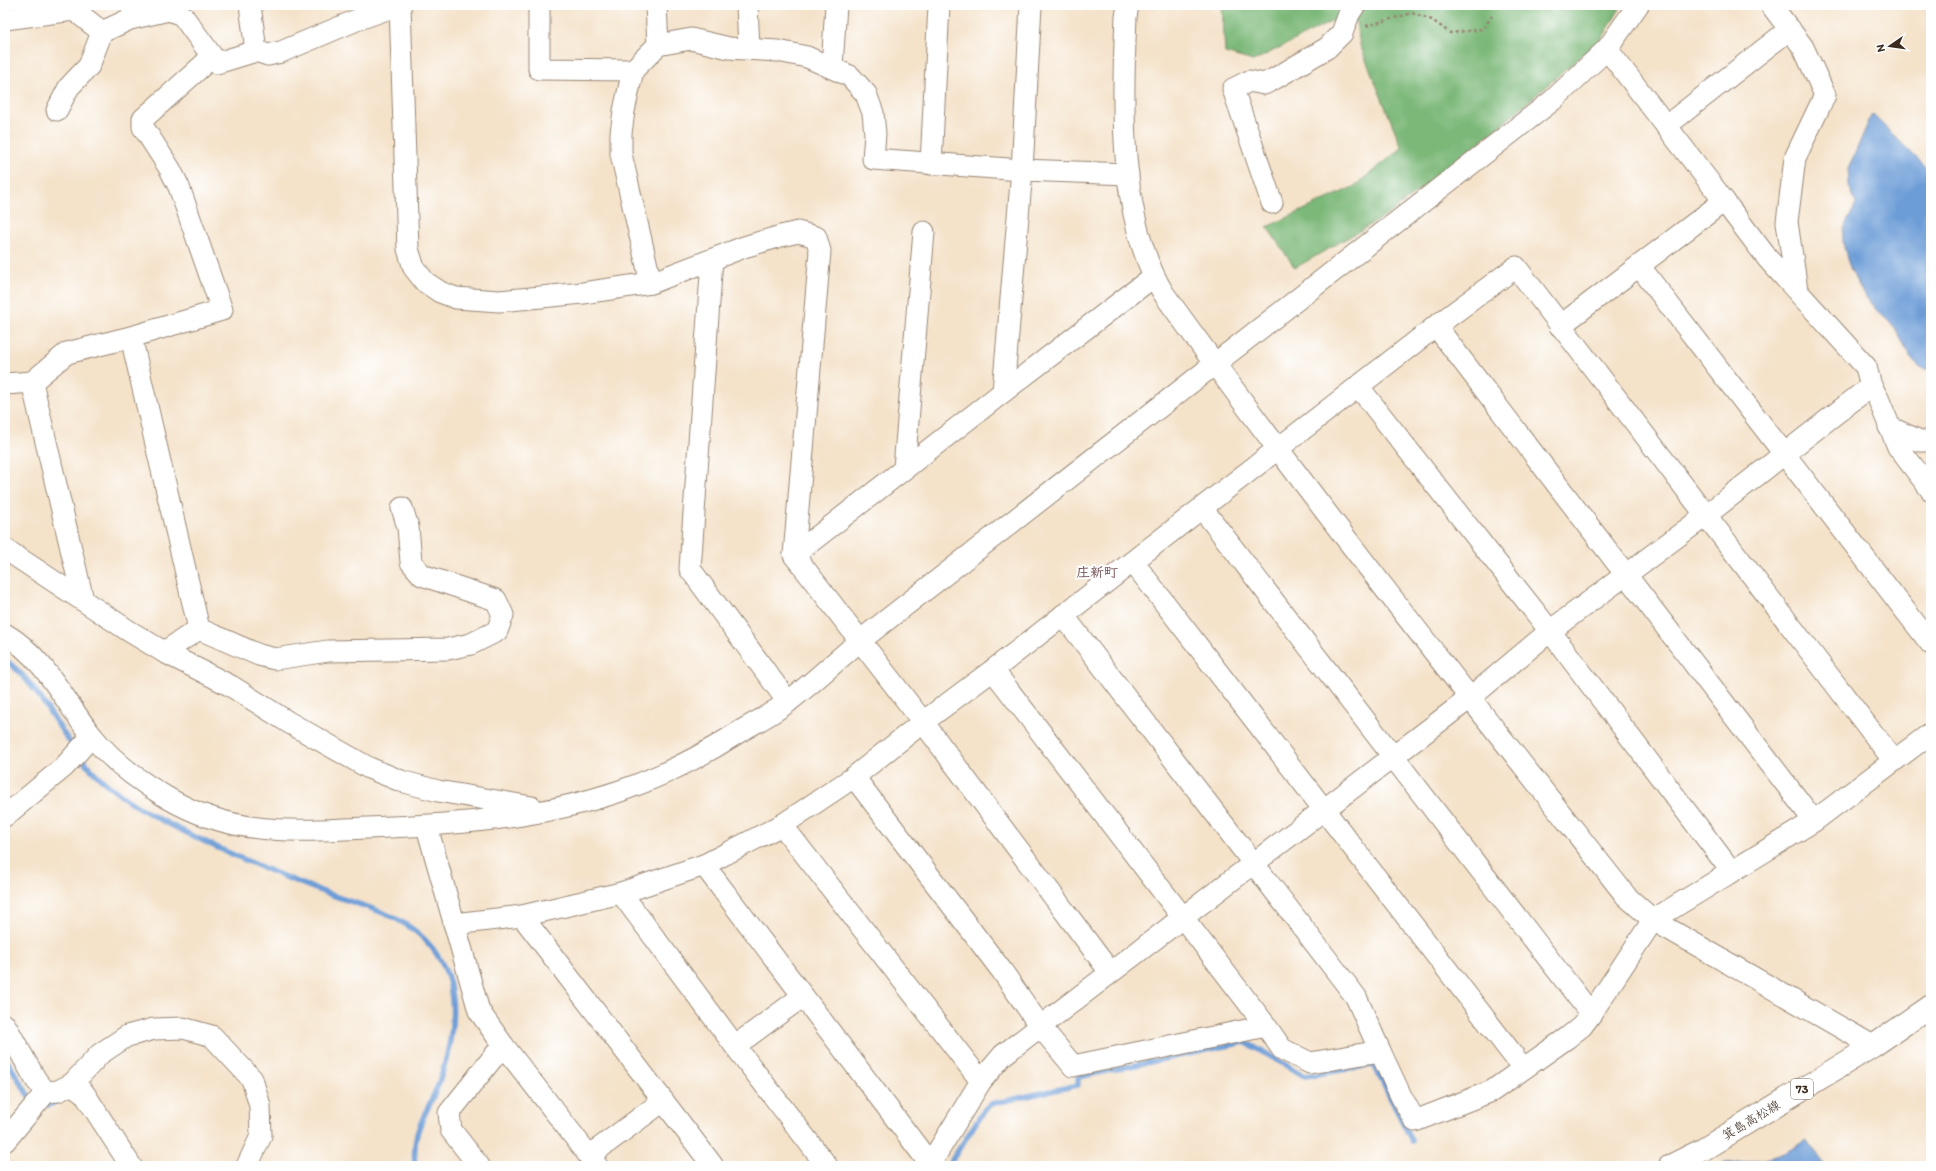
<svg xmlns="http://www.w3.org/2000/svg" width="1936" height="1171" font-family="Itim,'Klee One',sans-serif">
<rect width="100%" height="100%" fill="#fff"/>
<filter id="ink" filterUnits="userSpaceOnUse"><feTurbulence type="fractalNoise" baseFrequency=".025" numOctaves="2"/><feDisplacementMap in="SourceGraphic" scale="8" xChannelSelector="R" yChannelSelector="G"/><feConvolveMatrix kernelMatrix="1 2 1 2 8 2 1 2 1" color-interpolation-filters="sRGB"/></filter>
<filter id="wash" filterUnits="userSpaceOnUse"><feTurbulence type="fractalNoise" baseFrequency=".012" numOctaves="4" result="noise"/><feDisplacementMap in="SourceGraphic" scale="16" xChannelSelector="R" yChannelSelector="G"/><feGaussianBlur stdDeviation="0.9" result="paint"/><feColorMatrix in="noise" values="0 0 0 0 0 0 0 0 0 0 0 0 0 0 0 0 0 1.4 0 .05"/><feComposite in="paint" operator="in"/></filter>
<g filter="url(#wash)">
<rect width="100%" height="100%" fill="#f4e2c9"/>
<polygon fill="#7cb878" stroke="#5c714b" points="1222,5 1622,5 1603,37 1499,127 1389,214 1295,268 1267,227 1353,187 1402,148 1360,45 1356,22 1341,17 1253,61 1225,53"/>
<g fill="#6d9dd7" stroke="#54647a">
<path d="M1872,114L1931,172V370C1908,368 1907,346 1895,329C1889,320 1878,313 1872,305C1857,287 1846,263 1843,241C1841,227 1851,216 1856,204L1849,186L1848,169Z"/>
<path d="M1806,1139L1825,1166H1721L1725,1163C1756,1161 1781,1160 1806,1139Z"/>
</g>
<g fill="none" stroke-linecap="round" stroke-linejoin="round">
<g stroke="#6d9dd7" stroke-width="5.5">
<path d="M5,660C37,683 51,719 75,749"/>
<path d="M80,756C113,800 166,823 214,846C251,863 290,880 329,894C361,906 395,912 421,936C436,949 449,972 451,991C456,1021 449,1053 439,1082C428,1114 411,1128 415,1166"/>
<polyline points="5,1057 31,1100 34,1101"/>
<polyline points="42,1103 49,1105 61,1099"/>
<polyline points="948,1166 985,1109 991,1104 1078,1085 1078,1077 1245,1042 1305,1076 1372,1065 1375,1067 1412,1141"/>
</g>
</g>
</g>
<g filter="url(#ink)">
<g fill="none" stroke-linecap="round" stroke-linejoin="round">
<defs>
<g id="minor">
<polyline points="250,5 256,51 268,55 281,52 359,19 398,5"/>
<polyline points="400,5 408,249 414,268 425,282 440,292 456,298 499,301 583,293 651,283 744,247 781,236 798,232 816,237 820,251 794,555 923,722 1110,972"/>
<polyline points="539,5 539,69 633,70"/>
<polyline points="656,5 658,45"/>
<polyline points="747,5 749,48"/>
<path d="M1128,5L1126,17C1122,102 1118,220 1164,294C1312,500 1470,698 1626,896L1653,920L1873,1046"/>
<polyline points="1771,5 1803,47 1825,95 1795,158 1787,222 1797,290"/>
<polyline points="5,19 74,10 80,5"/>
<polyline points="102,32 130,19 169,10 182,15 217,63 256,51"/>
<polyline points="1607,49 1724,201"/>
<polyline points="832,67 836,5"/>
<polyline points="57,110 69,87 89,66 102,32 74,10"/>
<polyline points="1666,126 1790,29"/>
<polyline points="931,164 939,5"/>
<polyline points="1272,203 1233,89 1249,81 1264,84 1274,79 1327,48 1342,33 1349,14 1355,5"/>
<polyline points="712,260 690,569 788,702"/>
<polyline points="1640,267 1931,644"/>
<polyline points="651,283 621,154 621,133 624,111 633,70 658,45 691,39 729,48 778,51 807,57 850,76 866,94 873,113 875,134 873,159 1022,170 1128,174"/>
<polyline points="1436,326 1814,821"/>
<polyline points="1560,326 1724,201 1768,259 1866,367 1871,386 1878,398 1898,447 1931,490"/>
<polyline points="131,337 199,629 164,652"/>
<polyline points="32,382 83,600"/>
<polyline points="5,384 32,382 67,353 131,337 222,310 179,187 170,169 143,127 143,119 212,57"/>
<polyline points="1358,386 1550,631 1732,872"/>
<polyline points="1003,392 1022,170 1031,5"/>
<polyline points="1889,427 1920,441 1931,441"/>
<polyline points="904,468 924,232"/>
<polyline points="1202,508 1591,1014"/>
<polyline points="5,549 129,631 164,652 231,686 288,722 369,768 401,781 438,791 532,807"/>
<polyline points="794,555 1003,392 1153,277"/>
<polyline points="1133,562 1523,1068"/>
<polyline points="1063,615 1356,997 1380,1051"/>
<polyline points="199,629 259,655 275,659 328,651 448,649 471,644 497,631 503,615 496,600 422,575 411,562 408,527 402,508"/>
<path d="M5,634C44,657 64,700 91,735C111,760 139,781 166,797C233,837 294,831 367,828C453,825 538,819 620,791C661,777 702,756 739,732C756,722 774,713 789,701C814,682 837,660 861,640L1553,100L1607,49L1638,5"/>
<polyline points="993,670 1266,1026"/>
<polyline points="854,777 1002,971 1040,1026 1073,1066 1266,1026 1282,1049 1310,1063 1380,1051 1401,1096 1415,1121 1492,1091 1567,1038 1582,1026 1591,1014 1653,920 1814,821 1931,733"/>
<polyline points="5,816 64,767 92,736"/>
<polyline points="782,825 981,1081"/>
<polyline points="427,827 479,1011 503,1045 449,1113 451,1130 479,1166"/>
<polyline points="704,865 930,1164"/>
<polyline points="621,893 735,1046 827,1166"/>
<polyline points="522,916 713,1166"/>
<polyline points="454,924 522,916 621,893 704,865 782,825 854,777 923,722 993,670 1436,326 1516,267 1894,761"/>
<polyline points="5,1025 36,1080 46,1092"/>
<polyline points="503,1045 597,1166"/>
<polyline points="735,1046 803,996"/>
<polyline points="72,1084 84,1093 131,1166"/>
<polyline points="5,1141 46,1092 58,1091 72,1084 100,1054 127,1036 154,1029 183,1028 212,1036 252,1079 260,1106 261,1136 247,1166"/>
<polyline points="589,1156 663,1101"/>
<polyline points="929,1166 981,1081 1003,1055 1470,698 1550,631 1705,516 1871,386"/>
</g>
<polyline id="major" points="1670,1166 1704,1149 1873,1046 1931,1006"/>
</defs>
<use href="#minor" stroke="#988674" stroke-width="23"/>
<use href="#major" stroke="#988674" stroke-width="24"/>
<polyline stroke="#988674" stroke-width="2.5" stroke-dasharray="3 3" stroke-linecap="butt" points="1366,26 1412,13 1432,20 1450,33 1483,29 1492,16"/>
<use href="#minor" stroke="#fff" stroke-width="21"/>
<use href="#major" stroke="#fff" stroke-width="22"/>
</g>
</g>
<g text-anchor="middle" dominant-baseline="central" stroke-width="4" stroke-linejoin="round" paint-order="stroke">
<rect fill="#fff" stroke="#766a62" stroke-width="1" x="1791" y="1079" width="22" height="20" rx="3"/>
<g font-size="12" font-weight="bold" fill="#3b2a1e">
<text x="1802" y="1089">73</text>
</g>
<g font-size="13" fill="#3b2a1e" stroke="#fff">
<text transform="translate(1751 1120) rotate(-31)">箕島高松線</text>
</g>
<g font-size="14" font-weight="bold" fill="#734f52" stroke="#fff">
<text x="1097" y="572">庄新町</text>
</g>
</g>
<rect width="1936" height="1171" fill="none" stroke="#fff" stroke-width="20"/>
<g transform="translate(1890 46) rotate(257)" stroke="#ffffff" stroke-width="3" paint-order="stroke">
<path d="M0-3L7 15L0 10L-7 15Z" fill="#3b2a1e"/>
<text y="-6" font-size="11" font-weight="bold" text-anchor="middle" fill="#3b2a1e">N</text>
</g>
</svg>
